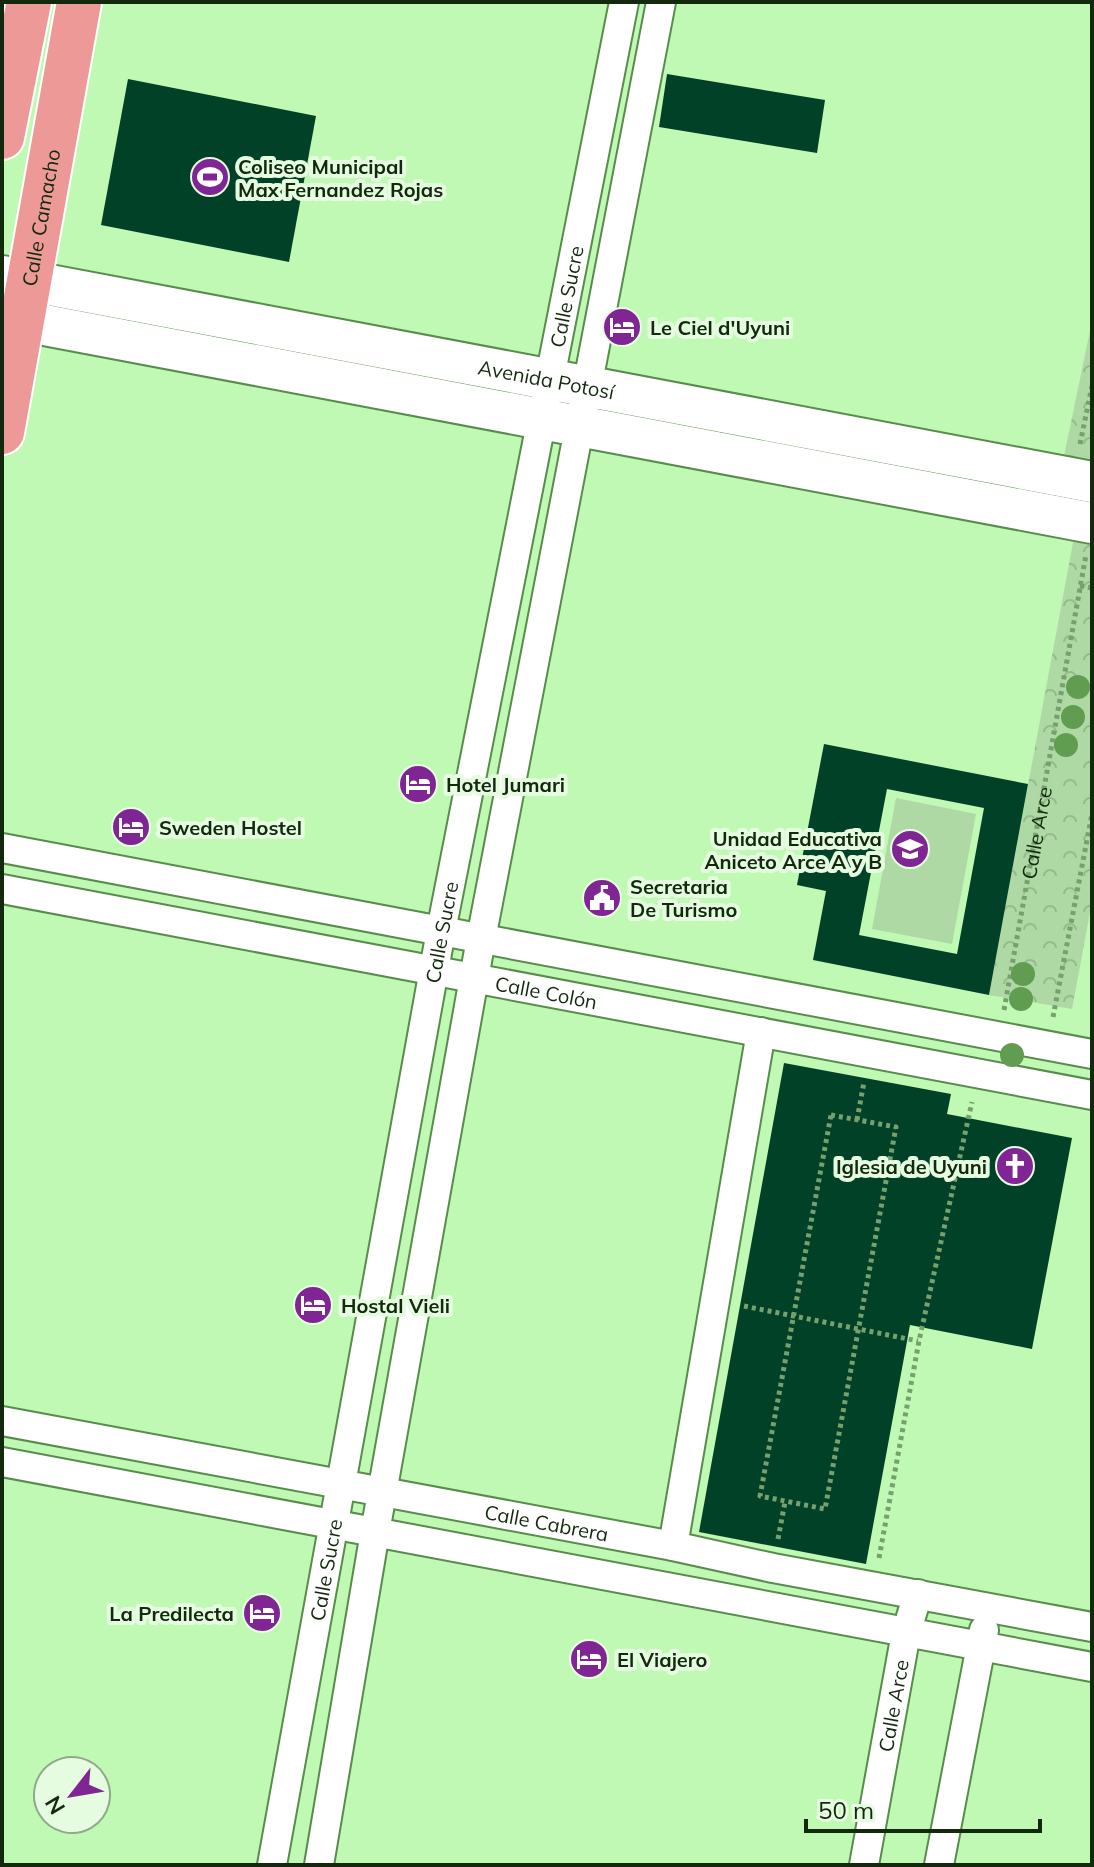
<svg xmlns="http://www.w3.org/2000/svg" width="1094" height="1867" font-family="Mulish,sans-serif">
<defs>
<pattern id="park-crowns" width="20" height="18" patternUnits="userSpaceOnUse" patternTransform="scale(2)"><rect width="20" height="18" fill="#aed9a4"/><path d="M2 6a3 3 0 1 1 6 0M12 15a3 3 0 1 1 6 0" fill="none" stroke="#95ba8c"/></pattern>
</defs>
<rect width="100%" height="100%" fill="#c0f9b3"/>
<g fill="url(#park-crowns)">
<polygon points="1092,321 1092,461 1064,456"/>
<polygon points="1077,521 1092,523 1092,902 1072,1009 989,995"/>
</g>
<polygon fill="#aed9a4" points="896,798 976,814 952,944 872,929"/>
<g fill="#004128" fill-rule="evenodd">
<polygon points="667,74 825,100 817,153 659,127"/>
<polygon points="128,79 316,116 289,262 101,225"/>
<path d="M824,744L1028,784L989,995L813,960L826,891L797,885ZM887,789L984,808L957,954L859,935Z"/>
<polygon points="784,1063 951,1094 947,1114 1072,1138 1032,1349 910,1325 866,1564 699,1532"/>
</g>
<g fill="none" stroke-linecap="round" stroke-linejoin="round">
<defs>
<g id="street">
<polyline points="2,848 1092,1054"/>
<path id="s2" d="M2,889L1092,1095"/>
<path id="s3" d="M2,1421L673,1546L773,1568L1092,1627"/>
<polyline points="2,1462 1092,1667"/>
<polyline points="673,1546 761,1032"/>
<path id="s4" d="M272,1865L441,931L624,2"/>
<polyline points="319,1865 375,1532 481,939 661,2"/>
<path id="s5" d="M864,1865L906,1633L918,1594"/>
<polyline points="939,1865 984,1630"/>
</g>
<g id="secondary">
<path id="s6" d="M2,276L1092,482"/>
<polyline points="2,317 1092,523"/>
</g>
<g id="highway">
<polyline points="2,137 29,2"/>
<path id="s7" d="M2,432L79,2"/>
</g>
</defs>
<use href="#street" stroke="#588c4c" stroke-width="32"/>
<use href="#secondary" stroke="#588c4c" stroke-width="44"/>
<use href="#highway" stroke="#fff" stroke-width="48"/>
<g stroke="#76a06d" stroke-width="5" stroke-dasharray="4 4" stroke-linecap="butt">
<polyline points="1080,444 1092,386"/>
<polyline points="1080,586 1092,588"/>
<path id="s1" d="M1004,1010L1086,555"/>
<polyline points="1053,1017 1092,814"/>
<polygon points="831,1115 896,1127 825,1509 760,1496"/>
<polyline points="857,1120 864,1082"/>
<polyline points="744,1306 918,1341"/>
<polyline points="778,1539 785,1502"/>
<polyline points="879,1558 919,1341 972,1102"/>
</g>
<use href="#street" stroke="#fff" stroke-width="28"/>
<use href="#secondary" stroke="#fff" stroke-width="40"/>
<use href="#highway" stroke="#ed9998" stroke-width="44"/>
</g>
<g fill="#619d51">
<circle cx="1078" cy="687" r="12"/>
<circle cx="1073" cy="717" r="12"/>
<circle cx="1066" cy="745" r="12"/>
<circle cx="1023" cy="974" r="12"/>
<circle cx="1021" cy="999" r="12"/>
<circle cx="1012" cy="1055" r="12"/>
</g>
<defs>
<symbol id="stadium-disc" viewBox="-11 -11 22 22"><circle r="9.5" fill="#802694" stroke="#e5fce0"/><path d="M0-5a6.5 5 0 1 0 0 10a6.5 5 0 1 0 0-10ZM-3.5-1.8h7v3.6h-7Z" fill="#fff"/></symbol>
<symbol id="hotel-disc" viewBox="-11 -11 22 22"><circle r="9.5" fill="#802694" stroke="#e5fce0"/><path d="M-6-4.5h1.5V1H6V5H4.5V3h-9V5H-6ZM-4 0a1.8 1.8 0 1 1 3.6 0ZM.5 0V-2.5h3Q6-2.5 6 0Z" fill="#fff"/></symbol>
<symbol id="school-disc" viewBox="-11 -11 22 22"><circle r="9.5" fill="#802694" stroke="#e5fce0"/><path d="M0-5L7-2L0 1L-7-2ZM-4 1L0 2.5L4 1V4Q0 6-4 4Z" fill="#fff"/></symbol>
<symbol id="civic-disc" viewBox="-11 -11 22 22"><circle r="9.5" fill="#802694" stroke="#e5fce0"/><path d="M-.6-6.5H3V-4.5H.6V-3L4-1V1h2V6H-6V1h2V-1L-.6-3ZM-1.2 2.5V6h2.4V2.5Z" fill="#fff"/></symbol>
<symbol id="church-disc" viewBox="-11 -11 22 22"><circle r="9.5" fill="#802694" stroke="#e5fce0"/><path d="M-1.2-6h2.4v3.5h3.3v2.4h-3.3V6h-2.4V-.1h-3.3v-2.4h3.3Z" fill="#fff"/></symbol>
</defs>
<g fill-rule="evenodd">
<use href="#stadium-disc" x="188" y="155" width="44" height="44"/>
<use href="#hotel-disc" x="600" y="305" width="44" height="44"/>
<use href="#hotel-disc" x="396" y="762" width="44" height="44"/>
<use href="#hotel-disc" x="109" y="805" width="44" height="44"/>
<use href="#school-disc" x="888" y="827" width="44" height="44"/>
<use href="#civic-disc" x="580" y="876" width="44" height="44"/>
<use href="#church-disc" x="993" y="1144" width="44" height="44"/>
<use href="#hotel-disc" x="291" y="1283" width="44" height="44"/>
<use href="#hotel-disc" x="240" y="1591" width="44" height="44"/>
<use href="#hotel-disc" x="567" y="1637" width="44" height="44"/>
</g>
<g text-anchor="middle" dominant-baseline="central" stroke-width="8" stroke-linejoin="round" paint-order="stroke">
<g font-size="20" font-weight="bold" fill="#13290e" stroke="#e5fce0" text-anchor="start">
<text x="238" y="166">Coliseo Municipal<tspan x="238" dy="23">Max Fernandez Rojas</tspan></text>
<text x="650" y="327">Le Ciel d'Uyuni</text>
<text x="446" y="784">Hotel Jumari</text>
<text x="159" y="827">Sweden Hostel</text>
<text x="882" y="838" text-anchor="end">Unidad Educativa<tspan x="882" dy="23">Aniceto Arce A y B</tspan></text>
<text x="630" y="886">Secretaria<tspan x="630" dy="23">De Turismo</tspan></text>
<text x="987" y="1166" text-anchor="end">Iglesia de Uyuni</text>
<text x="341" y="1305">Hostal Vieli</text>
<text x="234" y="1613" text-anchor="end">La Predilecta</text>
<text x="617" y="1659">El Viajero</text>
</g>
<g font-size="20" fill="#13290e" stroke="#e5fce0">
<text stroke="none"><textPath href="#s7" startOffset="218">Calle Camacho</textPath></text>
<text stroke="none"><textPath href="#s4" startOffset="1596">Calle Sucre</textPath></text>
<text stroke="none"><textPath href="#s6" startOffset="554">Avenida Potosí</textPath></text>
<text stroke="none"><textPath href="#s1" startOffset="180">Calle Arce</textPath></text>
<text stroke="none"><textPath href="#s4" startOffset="948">Calle Sucre</textPath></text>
<text stroke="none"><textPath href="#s2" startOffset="554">Calle Colón</textPath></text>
<text stroke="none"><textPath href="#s3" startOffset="554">Calle Cabrera</textPath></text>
<text stroke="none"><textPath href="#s4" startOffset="300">Calle Sucre</textPath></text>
<text stroke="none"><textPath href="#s5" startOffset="162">Calle Arce</textPath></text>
</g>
</g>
<rect width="1094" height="1867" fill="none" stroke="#13290e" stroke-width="8"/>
<g transform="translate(72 1795) rotate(239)"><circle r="38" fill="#e5fce0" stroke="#91a88c" stroke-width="2"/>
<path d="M0-6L14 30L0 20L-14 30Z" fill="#802694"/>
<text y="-12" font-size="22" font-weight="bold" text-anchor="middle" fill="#13290e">N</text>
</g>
<path d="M806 1819v12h234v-12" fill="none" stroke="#13290e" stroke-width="4"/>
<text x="818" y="1819" font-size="24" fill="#13290e" stroke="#e5fce0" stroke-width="6" paint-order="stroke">50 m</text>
</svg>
